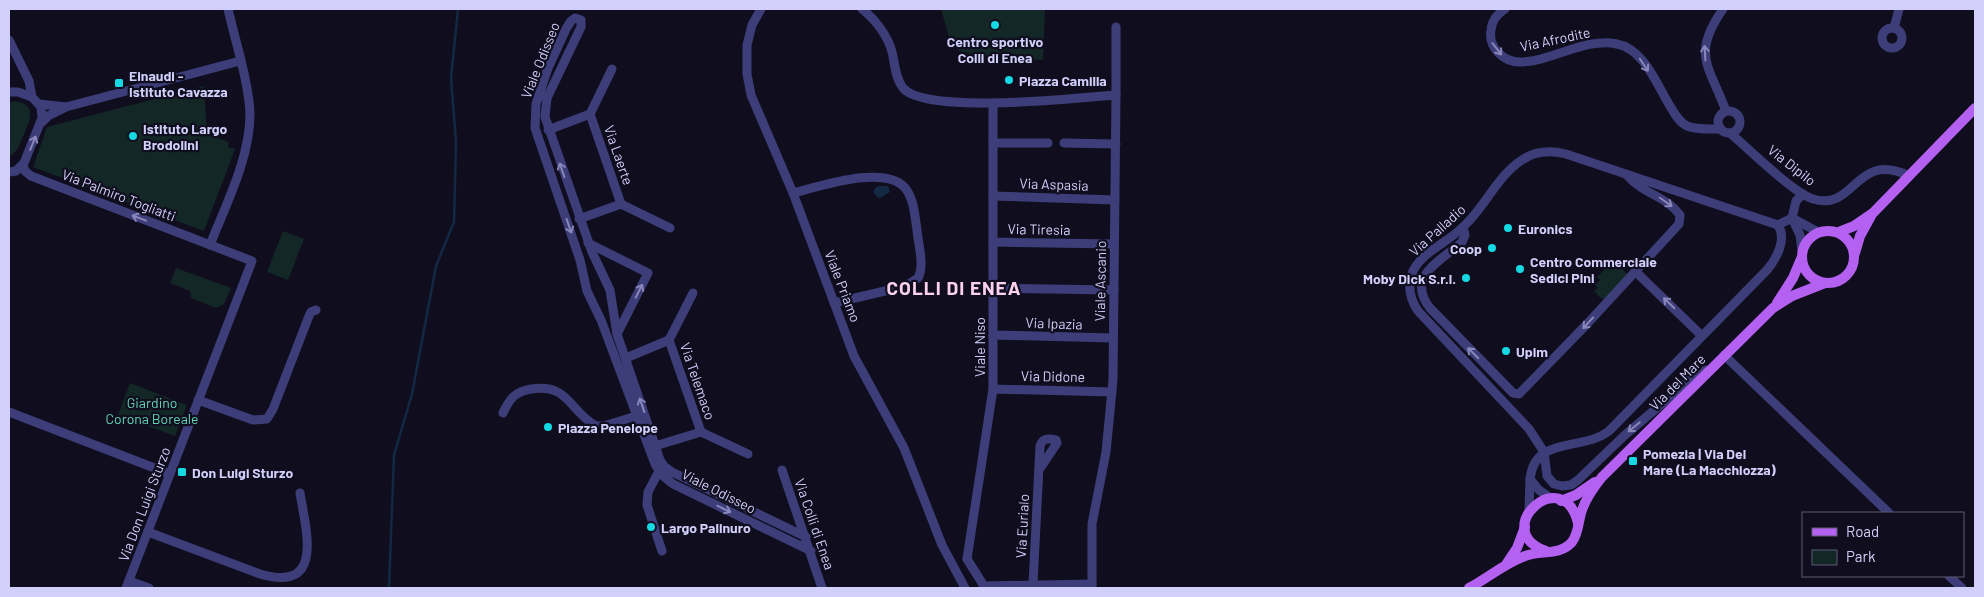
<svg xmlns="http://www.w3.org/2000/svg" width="1984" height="597" font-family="Barlow,sans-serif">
<rect width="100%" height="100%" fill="#100e1e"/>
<g fill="#122726">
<polygon points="941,9 1045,9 1043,60 982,57 959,51 950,41"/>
<polygon points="204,86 207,135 229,142 228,147 235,149 204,231 33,167 47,127"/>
<path d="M14,101C37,104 31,118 24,134C20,144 18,151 9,157V103Z"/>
<polygon points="283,231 304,239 288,280 267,272"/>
<polygon points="1613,260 1628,275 1605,299 1601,298 1594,291 1598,288 1595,285 1600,280 1597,277"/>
<polygon points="176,268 231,288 224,304 216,308 191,298 190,291 170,283"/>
<polygon points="130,383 187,405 175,436 118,415"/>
</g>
<polygon fill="#122843" points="879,186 888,186 890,192 880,198 877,197 873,192 876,187"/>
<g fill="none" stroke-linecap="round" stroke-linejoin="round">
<polyline stroke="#122843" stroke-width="2.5" points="389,588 394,455 412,394 436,266 454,222 456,142 451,78 458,9"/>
<g stroke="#3d3e79" stroke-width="9">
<polyline points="761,9 752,25 747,45 747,74 751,95 793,193 854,356 904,448 942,545 965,588"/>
<path d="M862,9C875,19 888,36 892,52C895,64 895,78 903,88C926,115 1078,98 1116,95L1113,380L1106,452L1092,524V588"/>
<path d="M1505,9C1497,14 1492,20 1491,30C1488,47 1503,62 1520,62C1551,62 1585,37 1617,44C1644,49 1657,85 1670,106C1674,113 1679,122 1687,126C1697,130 1710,129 1721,129"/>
<path d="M1723,9C1691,55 1709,65 1726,111"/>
<polyline points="1894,28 1899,9"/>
<circle cx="1892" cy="38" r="10"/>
<polyline points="9,40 29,81 32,97"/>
<polyline points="9,92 18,92 32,97 41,107 42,118 24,163 16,171 9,172"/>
<polyline points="1116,95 1116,27"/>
<polyline points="39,104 66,107"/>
<circle cx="1729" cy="122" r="11"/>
<polyline points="590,114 621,204"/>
<polyline points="42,122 48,116 66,107 240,61"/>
<polyline points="548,130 590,114 612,69"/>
<path d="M1730,133C1748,148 1793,193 1813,199C1856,212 1855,150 1909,176"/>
<polyline points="993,143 1048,143"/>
<polyline points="1064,143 1116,144"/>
<polyline points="23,165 25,171 31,176 252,261 126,588"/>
<path d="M793,193C818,187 887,163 906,189C914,200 915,217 917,230C918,244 925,265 918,278L906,286L834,303"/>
<polyline points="993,196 1115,200"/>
<polyline points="1792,218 1818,232"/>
<polyline points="579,219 621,204 670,228"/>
<path d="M1463,227L1465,235L1462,242C1441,261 1405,276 1430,308L1513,393L1519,394L1587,324L1679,224L1680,215C1665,195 1644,195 1627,175"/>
<polyline points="993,242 1114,244"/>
<polyline points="588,243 648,273 617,334"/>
<path d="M210,245C226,204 250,158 250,114C249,83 235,40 228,9"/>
<polyline points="1802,251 1800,235 1792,218 1796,201 1803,194"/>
<polyline points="1635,271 1702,336"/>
<polyline points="993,288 1114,290"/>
<polyline points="693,293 669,340 701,432"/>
<polyline points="993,335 1113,338"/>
<polyline points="1724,355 1889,513"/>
<polyline points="626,358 669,340"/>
<path d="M1706,370L1691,379L1625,435L1578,480L1571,485L1562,486L1554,484L1547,476L1544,452L1529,429L1418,311C1410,299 1407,285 1413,271C1423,251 1449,242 1464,226C1485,207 1497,176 1522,160C1535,151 1550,150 1566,154L1778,225L1792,218"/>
<polyline points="993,389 1112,392"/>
<polyline points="198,400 253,420 267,419 273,409 309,316 311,312 316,310"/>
<polyline points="9,412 170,474"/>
<path d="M503,413C510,398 515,392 531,389C569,383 569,411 596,426H604L636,416"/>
<polyline points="655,446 701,432 748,454"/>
<polyline points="782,470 822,588"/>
<polyline points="659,471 648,492 647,505 662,551"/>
<path d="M1530,479C1535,435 1581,452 1609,431L1767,270C1777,258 1787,239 1778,225"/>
<polyline points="1529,511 1530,479 1539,490 1552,499"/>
<path d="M148,532L260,574C325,593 306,531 300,493"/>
<polyline points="806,537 672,472 664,466 660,460 617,334 610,290 592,252 545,117 547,98 581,27 581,20 575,18 571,21 566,29 548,68 536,104 535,128 580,260 587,291 601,320 655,464 662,475 673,484 811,551"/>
<polyline points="967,559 993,389 993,103"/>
<polyline points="967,559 984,586 983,588"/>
<polyline points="1949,576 1962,588"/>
<polyline points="129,581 149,588"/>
<path d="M1033,584L1040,446C1042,438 1049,438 1056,440L1057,443L1039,470"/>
<polyline points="984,586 1092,584"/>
</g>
<g stroke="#b460f1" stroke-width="10">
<circle cx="1828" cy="257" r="26"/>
<polyline points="1839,232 1854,226 1873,213 1975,108"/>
<polyline points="1855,253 1860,236 1871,216"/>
<polyline points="1777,303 1793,278 1801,259"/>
<polyline points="1561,501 1576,495 1595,482"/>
<path d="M1546,551C1488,530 1563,462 1578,523"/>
<polyline points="1507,563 1517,548 1525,527"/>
<path d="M1469,588C1488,578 1505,563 1525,556C1541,550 1560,556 1572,542C1579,533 1578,521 1582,510C1586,498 1594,487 1602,477L1773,308L1792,296L1825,283"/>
</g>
</g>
<defs><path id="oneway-shaft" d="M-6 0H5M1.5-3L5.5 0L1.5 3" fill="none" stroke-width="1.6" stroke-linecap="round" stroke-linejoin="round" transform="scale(1.25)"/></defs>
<g stroke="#8886ba">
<use href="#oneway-shaft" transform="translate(1497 49) rotate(52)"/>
<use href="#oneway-shaft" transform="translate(1705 53) rotate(-93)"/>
<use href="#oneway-shaft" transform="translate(1644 65) rotate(56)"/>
<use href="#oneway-shaft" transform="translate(33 143) rotate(-68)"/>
<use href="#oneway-shaft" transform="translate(562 170) rotate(-109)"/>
<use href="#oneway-shaft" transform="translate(1666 202) rotate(35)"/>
<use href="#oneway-shaft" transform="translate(139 218) rotate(-159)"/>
<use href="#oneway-shaft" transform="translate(569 226) rotate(71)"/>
<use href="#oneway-shaft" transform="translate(639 291) rotate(-63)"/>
<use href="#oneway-shaft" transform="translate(1669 303) rotate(-136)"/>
<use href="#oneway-shaft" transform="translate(1588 323) rotate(133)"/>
<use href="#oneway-shaft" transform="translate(1473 353) rotate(-135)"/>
<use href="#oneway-shaft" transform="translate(642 405) rotate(-109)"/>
<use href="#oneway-shaft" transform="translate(1634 427) rotate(141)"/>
<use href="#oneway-shaft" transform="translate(724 509) rotate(26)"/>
</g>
<g fill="#14d8e2" stroke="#100e1e" stroke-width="2">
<circle cx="995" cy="25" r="5"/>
<circle cx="1009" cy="80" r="5"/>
<rect x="114" y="78" width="10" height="10" rx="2.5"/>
<circle cx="133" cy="136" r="5"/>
<circle cx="1508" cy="228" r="5"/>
<circle cx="1492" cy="248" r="5"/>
<circle cx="1520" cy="269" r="5"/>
<circle cx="1466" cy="278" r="5"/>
<circle cx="1506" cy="351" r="5"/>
<circle cx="548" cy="427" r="5"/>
<rect x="1628" y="456" width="10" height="10" rx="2.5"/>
<rect x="177" y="467" width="10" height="10" rx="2.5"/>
<circle cx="651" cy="527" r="5"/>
</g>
<g text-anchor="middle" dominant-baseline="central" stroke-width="4.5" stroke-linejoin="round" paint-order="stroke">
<g font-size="14" fill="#d2cffb" stroke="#100e1e">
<text transform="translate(1555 39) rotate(-12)">Via Afrodite</text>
<text transform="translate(540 60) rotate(-68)">Viale Odisseo</text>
<text transform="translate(619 155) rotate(71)">Via Laerte</text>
<text transform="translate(1792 165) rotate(38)">Via Dipilo</text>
<text transform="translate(1054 184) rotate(2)">Via Aspasia</text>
<text transform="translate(119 195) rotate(21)">Via Palmiro Togliatti</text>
<text transform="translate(1039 229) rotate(1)">Via Tiresia</text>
<text transform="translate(1437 230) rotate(-42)">Via Palladio</text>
<text transform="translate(1100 281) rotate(-89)">Viale Ascanio</text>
<text transform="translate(843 286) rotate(69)">Viale Priamo</text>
<text transform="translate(1054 323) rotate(2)">Via Ipazia</text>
<text transform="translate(979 347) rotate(-90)">Viale Niso</text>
<text transform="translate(1053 376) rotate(1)">Via Didone</text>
<text transform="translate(698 381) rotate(71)">Via Telemaco</text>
<text transform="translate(1677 382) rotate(-45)">Via del Mare</text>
<text transform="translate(719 491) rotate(27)">Viale Odisseo</text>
<text transform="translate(144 504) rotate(-69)">Via Don Luigi Sturzo</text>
<text transform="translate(815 524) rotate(71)">Via Colli di Enea</text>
<text transform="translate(1022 526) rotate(-87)">Via Eurialo</text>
</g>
<g font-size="14" font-weight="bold" fill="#d2cffb" stroke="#100e1e" text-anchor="start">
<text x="995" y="41" text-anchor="middle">Centro sportivo<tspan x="995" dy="16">Colli di Enea</tspan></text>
<text x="129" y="75">Einaudi -<tspan x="129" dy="16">Istituto Cavazza</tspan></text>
<text x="1019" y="80">Piazza Camilla</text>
<text x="143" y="128">Istituto Largo<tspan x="143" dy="16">Brodolini</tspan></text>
<text x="1518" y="228">Euronics</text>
<text x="1482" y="248" text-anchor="end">Coop</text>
<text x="1530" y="261">Centro Commerciale<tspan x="1530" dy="16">Sedici Pini</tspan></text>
<text x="1456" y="278" text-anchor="end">Moby Dick S.r.l.</text>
<text x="1516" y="351">Upim</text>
<text x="558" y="427">Piazza Penelope</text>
<text x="1643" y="453">Pomezia | Via Del<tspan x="1643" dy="16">Mare (La Macchiozza)</tspan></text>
<text x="192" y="472">Don Luigi Sturzo</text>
<text x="661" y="527">Largo Palinuro</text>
</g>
<g font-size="14" fill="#63d4b2" stroke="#100e1e">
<text x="152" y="402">Giardino<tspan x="152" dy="16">Corona Boreale</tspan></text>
</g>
<g font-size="19" font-weight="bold" letter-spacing="1" fill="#fbd1ee" stroke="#100e1e">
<text x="954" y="287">COLLI DI ENEA</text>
</g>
</g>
<rect width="1984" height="597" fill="none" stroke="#d2cffb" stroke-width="20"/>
<rect x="1802" y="512" width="162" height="65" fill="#100e1e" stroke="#5e5b76"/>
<rect x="1812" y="528" width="25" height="8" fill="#b460f1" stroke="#5e5b76"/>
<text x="1846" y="537" font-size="15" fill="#d2cffb">Road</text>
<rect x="1812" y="550" width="25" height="15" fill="#122726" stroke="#5e5b76"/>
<text x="1846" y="562" font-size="15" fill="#d2cffb">Park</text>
</svg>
